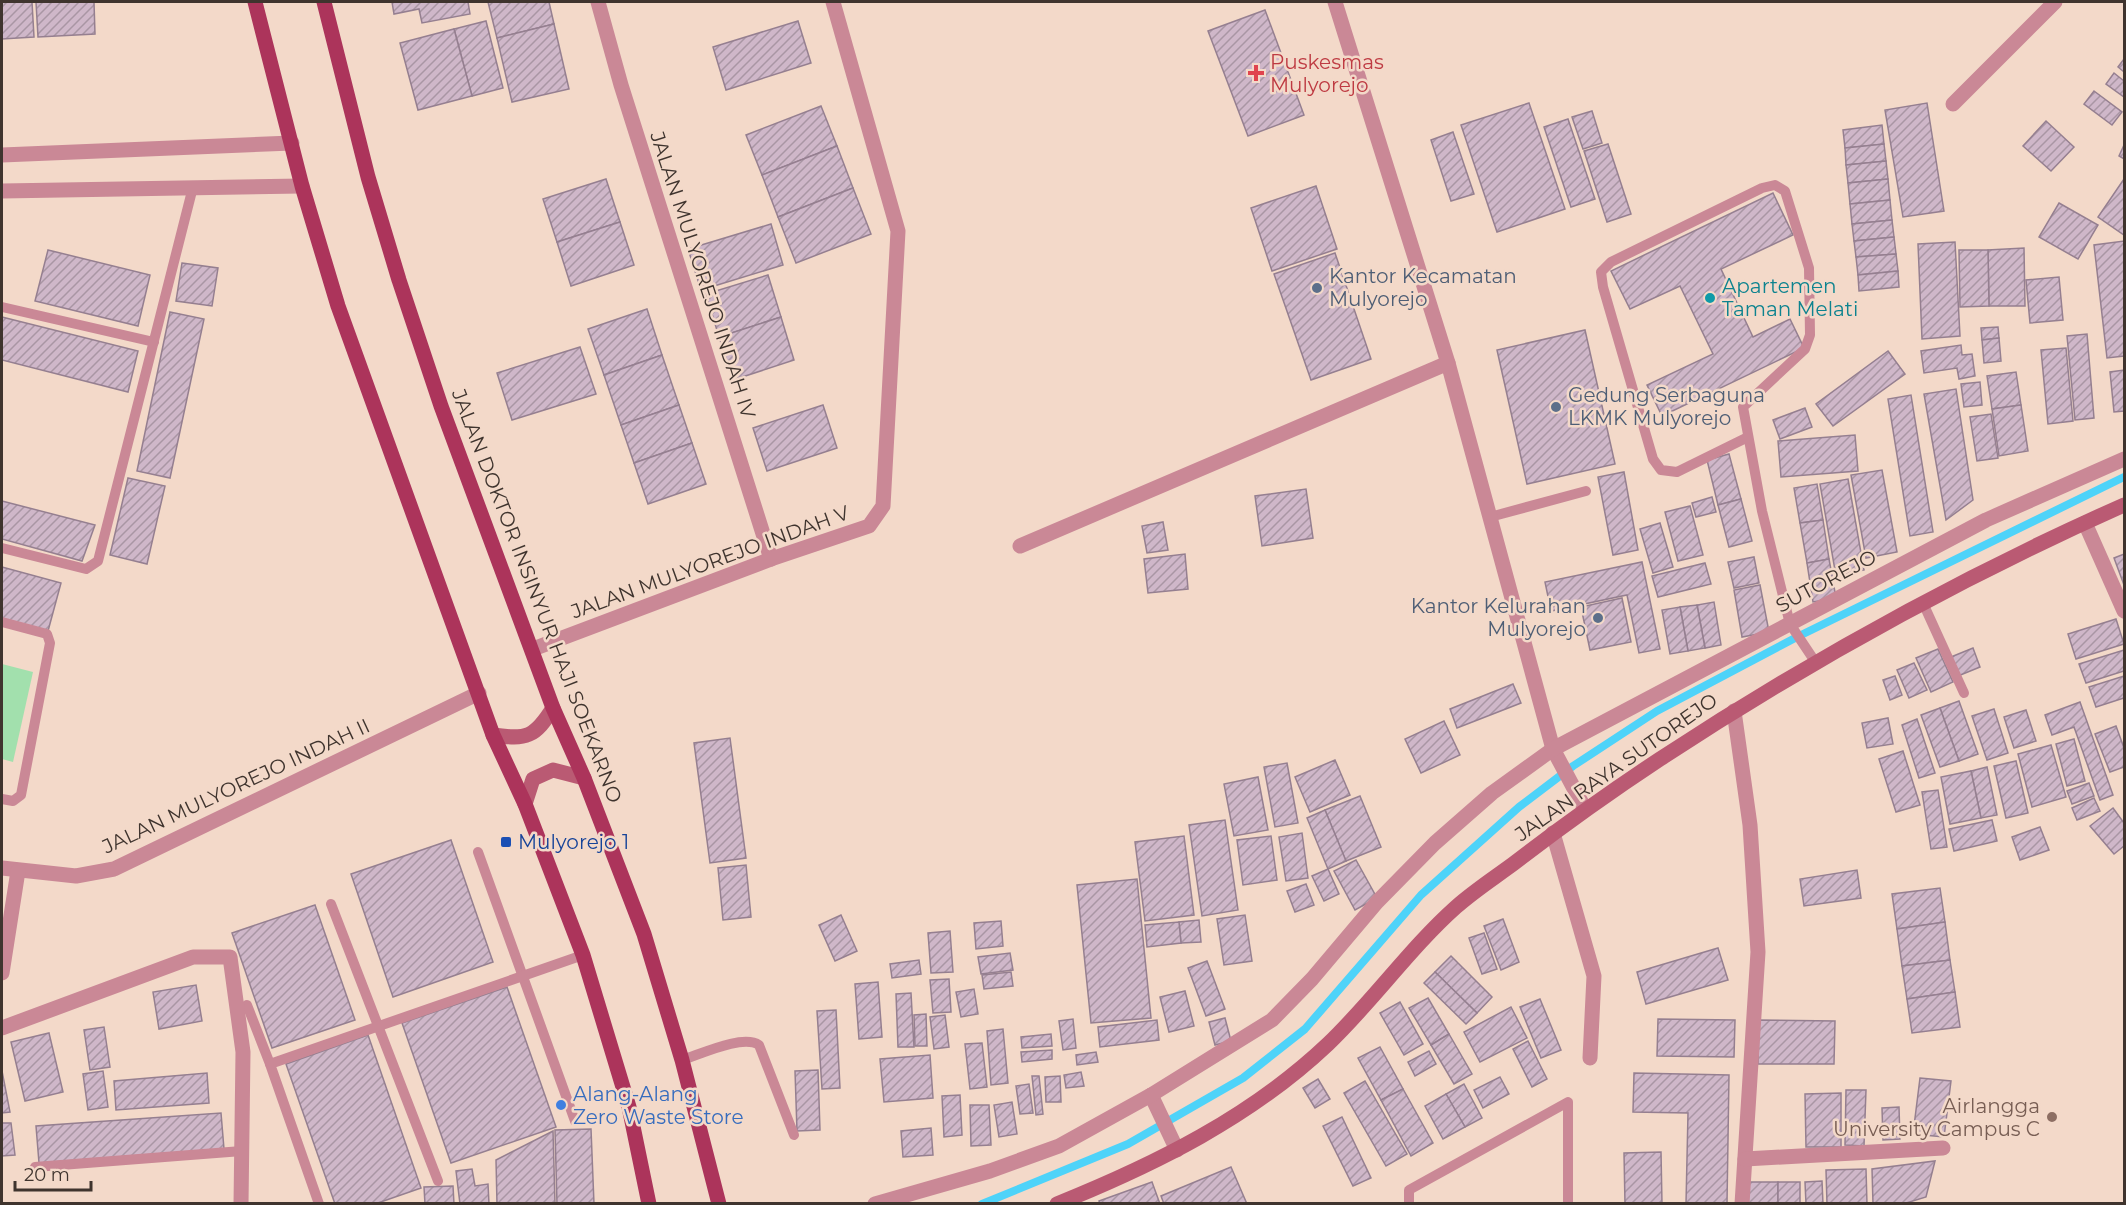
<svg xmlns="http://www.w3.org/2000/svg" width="2126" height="1205" font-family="Montserrat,sans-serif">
<defs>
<pattern id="building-hatch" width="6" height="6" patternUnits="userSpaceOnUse" patternTransform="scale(1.5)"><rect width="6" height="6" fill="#cfb7c9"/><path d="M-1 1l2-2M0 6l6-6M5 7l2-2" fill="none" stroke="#a996a4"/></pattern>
</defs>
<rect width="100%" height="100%" fill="#f3d9c9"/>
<polygon fill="#a2e0ad" points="2,664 33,672 13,762 2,759"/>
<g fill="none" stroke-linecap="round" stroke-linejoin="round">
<polyline stroke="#4ed3f9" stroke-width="8" points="982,1204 1128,1144 1243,1078 1305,1029 1421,895 1519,807 1573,766 1657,711 1797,637 2124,477"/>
</g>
<g fill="url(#building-hatch)" stroke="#957f90" stroke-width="1.5">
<polygon points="2,2 32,2 34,37 2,39"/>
<polygon points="36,2 94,2 95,34 38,37"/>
<polygon points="392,2 468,2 470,14 422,23 419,9 394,14"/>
<polygon points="488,2 549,2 554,24 497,38"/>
<polygon points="1265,10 1304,115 1248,136 1208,31"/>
<polygon points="486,21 503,88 472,96 454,29"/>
<polygon points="798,21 811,63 726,90 713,47"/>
<polygon points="554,24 569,89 512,102 497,38"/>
<polygon points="454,29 472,96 418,110 400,43"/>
<polygon points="2124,59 2124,72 2118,67"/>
<polygon points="2114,73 2124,81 2124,97 2106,84"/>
<polygon points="2094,91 2122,112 2112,125 2084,104"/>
<polygon points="1529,103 1565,209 1497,232 1461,125"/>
<polygon points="1927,103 1944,211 1903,217 1885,110"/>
<polygon points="821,106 837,146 762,175 746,135"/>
<polygon points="1592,111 1602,143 1583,149 1572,117"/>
<polygon points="1568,119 1595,199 1571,207 1544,127"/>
<polygon points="2046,121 2074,147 2051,171 2023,146"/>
<polygon points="1882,125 1884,144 1845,148 1843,130"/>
<polygon points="1453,132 1474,194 1451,201 1431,140"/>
<polygon points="1608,144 1631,214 1607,222 1584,151"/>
<polygon points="1884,144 1886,161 1846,165 1845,148"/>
<polygon points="2124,145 2124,159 2119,156"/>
<polygon points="837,146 853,188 778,217 762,175"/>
<polygon points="1886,161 1888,179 1848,183 1846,165"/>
<polygon points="606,179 620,222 557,242 543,199"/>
<polygon points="1888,179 1890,200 1850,204 1848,183"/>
<polygon points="2124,179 2124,235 2098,217"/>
<polygon points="1316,186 1337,249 1272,271 1251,208"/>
<polygon points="853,188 871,234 796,263 778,217"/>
<polygon points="1773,193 1793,235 1721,269 1753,337 1790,319 1804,348 1662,416 1647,385 1713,354 1680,286 1630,309 1611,271"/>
<polygon points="1890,200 1892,220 1852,224 1850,204"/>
<polygon points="2059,203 2098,225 2078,259 2039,237"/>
<polygon points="1892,220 1894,237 1854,241 1852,224"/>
<polygon points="620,222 634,265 571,286 557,242"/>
<polygon points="771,224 783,265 701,290 688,249"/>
<polygon points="1894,237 1896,254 1856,257 1854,241"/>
<polygon points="2124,241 2124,356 2107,358 2094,245"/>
<polygon points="1955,242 1960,336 1922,339 1918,244"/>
<polygon points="2024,248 2025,306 1989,306 1988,250"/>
<polygon points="48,250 150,275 138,326 35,301"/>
<polygon points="1959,250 1988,250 1989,306 1960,307"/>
<polygon points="1335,253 1371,359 1311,380 1274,274"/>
<polygon points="1896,254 1898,271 1858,275 1856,257"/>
<polygon points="182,263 218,268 212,306 176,301"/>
<polygon points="1898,271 1899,287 1859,291 1858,275"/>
<polygon points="768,275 781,317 719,337 706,294"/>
<polygon points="2059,277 2063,320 2030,323 2026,280"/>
<polygon points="647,309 662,355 604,375 588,329"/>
<polygon points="170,312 204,319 170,478 137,471"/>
<polygon points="2,317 138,351 128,392 2,360"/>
<polygon points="781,317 794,360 733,380 719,337"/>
<polygon points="1998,327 1999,338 1982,340 1981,328"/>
<polygon points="1585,330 1615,464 1527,484 1497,350"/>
<polygon points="2087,334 2094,418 2075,420 2067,336"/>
<polygon points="1999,338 2001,361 1984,363 1982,340"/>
<polygon points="1961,345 1962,355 1972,354 1975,376 1959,379 1957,368 1924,373 1921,351"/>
<polygon points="580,347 596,394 512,420 497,373"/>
<polygon points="2066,348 2073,421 2048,424 2041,350"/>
<polygon points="1888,351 1905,374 1833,426 1816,404"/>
<polygon points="662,355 679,405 621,425 604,375"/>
<polygon points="2124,370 2124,411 2114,412 2110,372"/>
<polygon points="2016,372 2021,405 1992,409 1987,376"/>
<polygon points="1980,382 1982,405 1964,407 1961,384"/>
<polygon points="1956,389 1973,500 1946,520 1924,394"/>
<polygon points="1911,395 1933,532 1910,536 1888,399"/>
<polygon points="679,405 692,443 634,463 621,425"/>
<polygon points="823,405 837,448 767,471 753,428"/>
<polygon points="2021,405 2028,451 1999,456 1992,409"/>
<polygon points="1805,408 1812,427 1780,439 1773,420"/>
<polygon points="1991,414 1998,458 1977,461 1970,417"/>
<polygon points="1855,435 1858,471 1781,477 1778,441"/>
<polygon points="692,443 706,484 648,504 634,463"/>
<polygon points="1729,454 1741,499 1718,505 1707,460"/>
<polygon points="1882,470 1897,552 1866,558 1851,475"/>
<polygon points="1624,472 1638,550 1613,555 1598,477"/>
<polygon points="128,478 165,486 147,564 110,555"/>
<polygon points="1848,479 1864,570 1836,576 1820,484"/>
<polygon points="1817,484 1823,520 1800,523 1794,488"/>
<polygon points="1306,489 1313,538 1262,546 1255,496"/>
<polygon points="1712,497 1716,512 1696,517 1692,503"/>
<polygon points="1741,499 1752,541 1729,547 1718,505"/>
<polygon points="2,501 95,525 82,561 2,539"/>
<polygon points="1690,506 1703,555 1678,561 1665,512"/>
<polygon points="1823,520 1829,559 1807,563 1800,523"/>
<polygon points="1163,522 1168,550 1147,553 1142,526"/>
<polygon points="1660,523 1673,567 1653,573 1640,529"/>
<polygon points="1185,554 1188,589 1148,593 1144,559"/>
<polygon points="2124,554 2124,585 2114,558"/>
<polygon points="1754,557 1759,583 1734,588 1728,562"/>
<polygon points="1829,559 1836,598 1813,602 1807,563"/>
<polygon points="1642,562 1660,649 1639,653 1627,595 1551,611 1545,582"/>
<polygon points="1705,563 1711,584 1658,597 1652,576"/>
<polygon points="2,567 61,583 48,631 2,619"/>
<polygon points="1760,585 1769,632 1742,637 1734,590"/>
<polygon points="1622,598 1631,642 1590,650 1581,607"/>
<polygon points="1714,602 1721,645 1705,648 1697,605"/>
<polygon points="1697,605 1705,648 1688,651 1680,607"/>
<polygon points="1680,607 1688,651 1670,654 1662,610"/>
<polygon points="2116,619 2124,644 2076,659 2068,634"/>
<polygon points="1973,648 1980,667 1958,676 1951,657"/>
<polygon points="1938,649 1953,682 1931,692 1916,658"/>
<polygon points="2124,650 2124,671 2086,683 2079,664"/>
<polygon points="1914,663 1927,690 1909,698 1897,670"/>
<polygon points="1895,676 1902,695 1890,700 1883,680"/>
<polygon points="2124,676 2124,698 2096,707 2089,687"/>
<polygon points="1513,684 1521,703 1457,728 1450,709"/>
<polygon points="1959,701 1978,754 1959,761 1940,708"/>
<polygon points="2080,702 2113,795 2100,800 2074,727 2052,735 2045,715"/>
<polygon points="1940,708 1959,761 1940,767 1921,715"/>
<polygon points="1994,709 2008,753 1987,760 1972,716"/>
<polygon points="2026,710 2036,741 2014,748 2004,717"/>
<polygon points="1888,718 1893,744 1867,748 1862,723"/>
<polygon points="1917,719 1935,773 1919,778 1902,725"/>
<polygon points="1444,721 1460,755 1421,773 1405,739"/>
<polygon points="2116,726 2124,748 2124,767 2110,772 2095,734"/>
<polygon points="730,738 746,858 710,863 694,743"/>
<polygon points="2074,739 2085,781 2067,786 2056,744"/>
<polygon points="2051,745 2066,797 2032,807 2018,754"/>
<polygon points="1903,751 1920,805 1896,812 1879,759"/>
<polygon points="1335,760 1350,795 1310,812 1295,777"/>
<polygon points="2016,761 2028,813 2006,818 1994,766"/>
<polygon points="1287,763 1298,823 1275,827 1264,767"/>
<polygon points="1987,767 1997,815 1981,818 1971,771"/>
<polygon points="1971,771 1981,818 1950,824 1941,777"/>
<polygon points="1258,777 1268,830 1234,836 1224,784"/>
<polygon points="2089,783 2094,796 2072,804 2067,791"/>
<polygon points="1938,790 1947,847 1931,849 1922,792"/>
<polygon points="1360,796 1381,847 1346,861 1325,810"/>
<polygon points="2094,798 2100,811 2077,820 2072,808"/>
<polygon points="2113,808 2124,823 2124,846 2114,854 2090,826"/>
<polygon points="1325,810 1346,861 1328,869 1307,818"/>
<polygon points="1225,820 1238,910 1202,916 1189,825"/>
<polygon points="1992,820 1997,841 1954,851 1949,829"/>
<polygon points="2040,827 2049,850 2020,860 2012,837"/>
<polygon points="1302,833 1308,878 1286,881 1279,837"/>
<polygon points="1184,836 1194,915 1145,921 1135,842"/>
<polygon points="1271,836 1277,880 1243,885 1237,840"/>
<polygon points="451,840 493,962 393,997 351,874"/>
<polygon points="1356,860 1377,898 1355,910 1334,871"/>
<polygon points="746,865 751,917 723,920 718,868"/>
<polygon points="1328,869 1339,894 1324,901 1312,876"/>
<polygon points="1857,870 1861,898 1804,906 1800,879"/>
<polygon points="1137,879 1151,1018 1091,1023 1077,885"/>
<polygon points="1306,884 1314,905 1295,912 1287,891"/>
<polygon points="1940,888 1945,922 1897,929 1892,894"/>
<polygon points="315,905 355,1020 272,1048 232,933"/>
<polygon points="841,915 857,951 835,961 819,925"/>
<polygon points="1245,915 1252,961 1224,965 1217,919"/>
<polygon points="1503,919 1519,962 1501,970 1484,926"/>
<polygon points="1199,920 1201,942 1181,943 1179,922"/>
<polygon points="1001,921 1003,946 976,949 974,923"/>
<polygon points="1179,922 1181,943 1147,947 1145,925"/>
<polygon points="1945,922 1950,960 1902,966 1897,929"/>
<polygon points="950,931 953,972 931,973 928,933"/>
<polygon points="1484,933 1497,969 1482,974 1469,938"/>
<polygon points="1718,948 1728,980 1646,1004 1637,972"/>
<polygon points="1010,953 1013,970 981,974 978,957"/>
<polygon points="1451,956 1492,997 1477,1013 1435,972"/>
<polygon points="919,960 921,974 892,978 890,964"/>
<polygon points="1950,960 1955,992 1907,999 1902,966"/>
<polygon points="1207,961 1225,1009 1206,1016 1188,968"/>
<polygon points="1011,972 1013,986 984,989 982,975"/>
<polygon points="1435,972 1477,1013 1466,1024 1424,983"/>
<polygon points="949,979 951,1012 933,1013 930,980"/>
<polygon points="878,982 882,1037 859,1039 855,984"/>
<polygon points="196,985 202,1021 159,1029 153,992"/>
<polygon points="507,987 556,1127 451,1163 402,1023"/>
<polygon points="974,989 978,1014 961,1017 956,992"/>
<polygon points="1185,991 1194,1026 1169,1032 1160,997"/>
<polygon points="1955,992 1960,1027 1912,1033 1907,999"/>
<polygon points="911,993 914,1047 898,1047 896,994"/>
<polygon points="1428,998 1449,1034 1431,1045 1409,1008"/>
<polygon points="1540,999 1561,1050 1541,1058 1520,1007"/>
<polygon points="1400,1002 1423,1044 1404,1055 1380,1013"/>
<polygon points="1511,1007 1527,1038 1480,1062 1464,1032"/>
<polygon points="836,1010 840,1088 822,1089 817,1011"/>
<polygon points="926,1014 927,1046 915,1046 914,1015"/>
<polygon points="945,1015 949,1047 934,1049 930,1017"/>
<polygon points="1225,1018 1231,1041 1215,1045 1209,1022"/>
<polygon points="1073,1019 1076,1048 1063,1050 1059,1021"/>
<polygon points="1658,1019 1735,1020 1734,1057 1657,1056"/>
<polygon points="1157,1020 1159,1040 1100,1047 1098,1027"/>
<polygon points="1759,1020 1835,1021 1834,1064 1758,1064"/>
<polygon points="104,1027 110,1067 90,1070 84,1030"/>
<polygon points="1003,1029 1008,1083 991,1085 987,1031"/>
<polygon points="49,1033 63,1092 25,1101 11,1042"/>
<polygon points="1051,1034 1052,1046 1022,1048 1021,1037"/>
<polygon points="1449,1034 1472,1074 1454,1084 1431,1045"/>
<polygon points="368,1035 421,1188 375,1204 335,1204 286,1064"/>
<polygon points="1528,1041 1547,1079 1532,1087 1513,1049"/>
<polygon points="982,1043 987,1087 970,1089 965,1044"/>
<polygon points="1380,1047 1403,1089 1381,1100 1358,1058"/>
<polygon points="1052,1050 1052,1059 1022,1062 1021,1052"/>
<polygon points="1429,1051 1436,1064 1415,1076 1408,1062"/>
<polygon points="1096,1052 1098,1062 1077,1065 1076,1055"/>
<polygon points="930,1055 933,1098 884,1102 880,1059"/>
<polygon points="818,1070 820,1130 797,1131 795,1071"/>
<polygon points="2,1071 10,1112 2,1113"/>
<polygon points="103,1071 108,1107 88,1110 83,1074"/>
<polygon points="1081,1072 1084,1086 1066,1088 1064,1075"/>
<polygon points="207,1073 209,1103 116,1110 114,1081"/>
<polygon points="1634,1073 1729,1075 1727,1204 1686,1204 1688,1113 1633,1112"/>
<polygon points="1032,1076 1039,1076 1043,1114 1036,1115"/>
<polygon points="1060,1076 1061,1102 1046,1102 1045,1077"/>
<polygon points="1500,1077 1509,1094 1483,1108 1474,1090"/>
<polygon points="1920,1078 1951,1081 1944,1137 1913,1134"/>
<polygon points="1318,1079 1330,1099 1315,1108 1303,1088"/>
<polygon points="1365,1081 1407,1154 1386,1166 1344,1093"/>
<polygon points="1029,1084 1033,1113 1020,1114 1016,1086"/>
<polygon points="1464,1084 1482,1118 1465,1127 1446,1094"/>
<polygon points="1403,1089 1433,1143 1411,1156 1381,1100"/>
<polygon points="1846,1090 1866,1090 1864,1146 1845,1145"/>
<polygon points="1841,1093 1841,1147 1806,1147 1805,1094"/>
<polygon points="1446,1094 1465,1127 1443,1139 1425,1106"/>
<polygon points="960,1095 962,1135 944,1137 942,1096"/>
<polygon points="1012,1102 1017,1134 999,1137 994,1105"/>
<polygon points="970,1105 989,1105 991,1145 971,1146"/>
<polygon points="1899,1107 1900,1139 1883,1140 1882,1108"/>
<polygon points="221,1113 224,1149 39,1163 36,1126"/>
<polygon points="1342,1117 1371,1178 1353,1186 1323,1126"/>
<polygon points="2,1123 11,1123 15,1155 2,1156"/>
<polygon points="931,1128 933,1155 903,1157 901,1131"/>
<polygon points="591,1129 594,1204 557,1204 555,1130"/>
<polygon points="553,1131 555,1204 497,1204 496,1160"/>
<polygon points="1661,1152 1662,1204 1625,1204 1624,1153"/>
<polygon points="1935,1161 1926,1197 1903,1204 1873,1204 1872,1169"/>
<polygon points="1231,1167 1247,1204 1164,1204 1161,1196"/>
<polygon points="472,1169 475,1186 488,1184 489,1204 460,1204 456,1171"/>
<polygon points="1866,1169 1867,1204 1827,1204 1826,1170"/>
<polygon points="1822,1181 1823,1204 1806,1204 1805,1182"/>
<polygon points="1152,1182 1160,1204 1100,1204 1099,1201"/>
<rect x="1747" y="1182" width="31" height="22"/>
<rect x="1778" y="1182" width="22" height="22"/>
<polygon points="453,1186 454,1204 425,1204 424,1187"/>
</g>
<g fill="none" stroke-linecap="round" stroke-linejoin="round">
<g stroke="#ca8896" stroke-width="10">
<polyline points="2,307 154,342"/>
<polyline points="1748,437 1677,472 1661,470 1653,459 1603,287 1601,272 1611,262 1762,188 1775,185 1785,191 1809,268 1810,335 1805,349 1743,407 1762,511 1790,624 1816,663"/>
<polyline points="1490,517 1586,491"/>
<polyline points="2,548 86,569 98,561 193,187"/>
<polyline points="1923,603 1964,693"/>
<polyline points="2,622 47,634 50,643 21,795 13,801 2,799"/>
<polyline points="478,852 575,1121"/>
<polyline points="331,904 438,1181"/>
<polyline points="247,1005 270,1064"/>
<path d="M682,1060C701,1054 743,1034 759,1045L794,1135"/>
<polyline points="35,1167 242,1151"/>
<polyline points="319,1204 270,1064 583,955"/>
<polyline points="1409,1204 1409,1190 1568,1102 1568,1204"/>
</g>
<g stroke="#ca8896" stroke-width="15">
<polyline points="598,2 621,85 771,559"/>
<polyline points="1953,104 2055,2"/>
<polyline points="2,155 292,143"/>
<polyline points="2,191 302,186"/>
<polyline points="1448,363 1553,749 1585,809"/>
<polyline points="2085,523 2124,611"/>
<polyline points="1020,546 1448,363 1335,2"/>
<polyline points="533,649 771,559 869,526 883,506 898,231 833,2"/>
<polyline points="1734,711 1750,825 1758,952 1742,1204"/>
<polyline points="1553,833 1594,976 1590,1058"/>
<polyline points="2,868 76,876 114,869 479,693"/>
<polyline points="2,973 18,871"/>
<polyline points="2,1028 193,957 230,957 243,1052 241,1204"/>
<polyline points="1151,1095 1177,1150"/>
<polyline points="1745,1159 1943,1148"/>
<polyline points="875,1204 990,1171 1059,1146 1151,1095 1272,1020 1312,979 1377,902 1435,843 1492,793 1553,749 1986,520 2124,459"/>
</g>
<g stroke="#ba5a73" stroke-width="15">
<path d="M493,735C527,740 535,737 553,708"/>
<polyline points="525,804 533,779 553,770 584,778"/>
<path d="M1057,1204C1156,1164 1251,1117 1328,1044C1373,1001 1410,948 1456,907C1474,891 1494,878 1513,864C1561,827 1610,792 1660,759C1808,662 1962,577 2124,505"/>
</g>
<g stroke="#ac345b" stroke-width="15">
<polyline points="255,2 302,186 338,306 493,735 525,804 583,955 629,1107 649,1204"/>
<polyline points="324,2 368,177 399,280 441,406 553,708 584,778 644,934 682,1060 719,1204"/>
</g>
</g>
<path fill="#e0444e" stroke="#f3d9c9" stroke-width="2" d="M1253 64h6v6h6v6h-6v6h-6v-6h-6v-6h6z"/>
<g fill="#5c6f8a" stroke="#f3d9c9" stroke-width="2">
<circle cx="1317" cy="288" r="6"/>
<circle cx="1556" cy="407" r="6"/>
<circle cx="1598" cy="618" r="6"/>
</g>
<circle fill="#0f9aa8" stroke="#f3d9c9" stroke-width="2" cx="1710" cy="298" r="6"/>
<rect fill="#1a4fb4" stroke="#f3d9c9" stroke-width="2" x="500" y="836" width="12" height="12" rx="3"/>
<circle fill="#3f7fe0" stroke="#f3d9c9" stroke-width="2" cx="561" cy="1105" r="6"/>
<circle fill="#8d6e63" stroke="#f3d9c9" stroke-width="2" cx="2052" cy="1117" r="6"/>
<g text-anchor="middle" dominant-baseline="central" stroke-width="5" stroke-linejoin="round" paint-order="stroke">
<g font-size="20" fill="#be3a42" stroke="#f3d9c9" text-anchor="start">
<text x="1270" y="62">Puskesmas<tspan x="1270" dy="23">Mulyorejo</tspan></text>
</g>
<g font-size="20" fill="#3f342e" stroke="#f3d9c9">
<text transform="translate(703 275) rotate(72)">JALAN MULYOREJO INDAH IV</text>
<text transform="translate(710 562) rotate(-20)">JALAN MULYOREJO INDAH V</text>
<text transform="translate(1826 581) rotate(-28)">SUTOREJO</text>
<text transform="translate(537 596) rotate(69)">JALAN DOKTOR INSINYUR HAJI SOEKARNO</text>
<text transform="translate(1616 767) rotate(-35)">JALAN RAYA SUTOREJO</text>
<text transform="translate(236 786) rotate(-25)">JALAN MULYOREJO INDAH II</text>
</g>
<g font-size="20" fill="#4e5e75" stroke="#f3d9c9" text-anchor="start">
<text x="1329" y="276">Kantor Kecamatan<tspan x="1329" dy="23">Mulyorejo</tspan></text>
<text x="1568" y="395">Gedung Serbaguna<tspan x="1568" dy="23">LKMK Mulyorejo</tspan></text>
<text x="1586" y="606" text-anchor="end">Kantor Kelurahan<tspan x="1586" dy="23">Mulyorejo</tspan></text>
</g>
<g font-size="20" fill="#0d838f" stroke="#f3d9c9" text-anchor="start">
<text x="1722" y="286">Apartemen<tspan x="1722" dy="23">Taman Melati</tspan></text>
</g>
<g font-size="20" fill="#164399" stroke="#f3d9c9" text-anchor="start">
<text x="518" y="842">Mulyorejo 1</text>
</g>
<g font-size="20" fill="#366cbe" stroke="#f3d9c9" text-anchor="start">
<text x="573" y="1094">Alang-Alang<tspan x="573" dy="23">Zero Waste Store</tspan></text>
</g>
<g font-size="20" fill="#785e54" stroke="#f3d9c9" text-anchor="end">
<text x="2040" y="1106">Airlangga<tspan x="2040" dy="23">University Campus C</tspan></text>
</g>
</g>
<rect width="2126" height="1205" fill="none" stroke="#3f342e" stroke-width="6"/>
<path d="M15 1181v9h76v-9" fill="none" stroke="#3f342e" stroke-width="3"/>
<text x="24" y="1181" font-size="18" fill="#3f342e" stroke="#f3d9c9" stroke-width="4.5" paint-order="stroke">20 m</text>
</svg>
